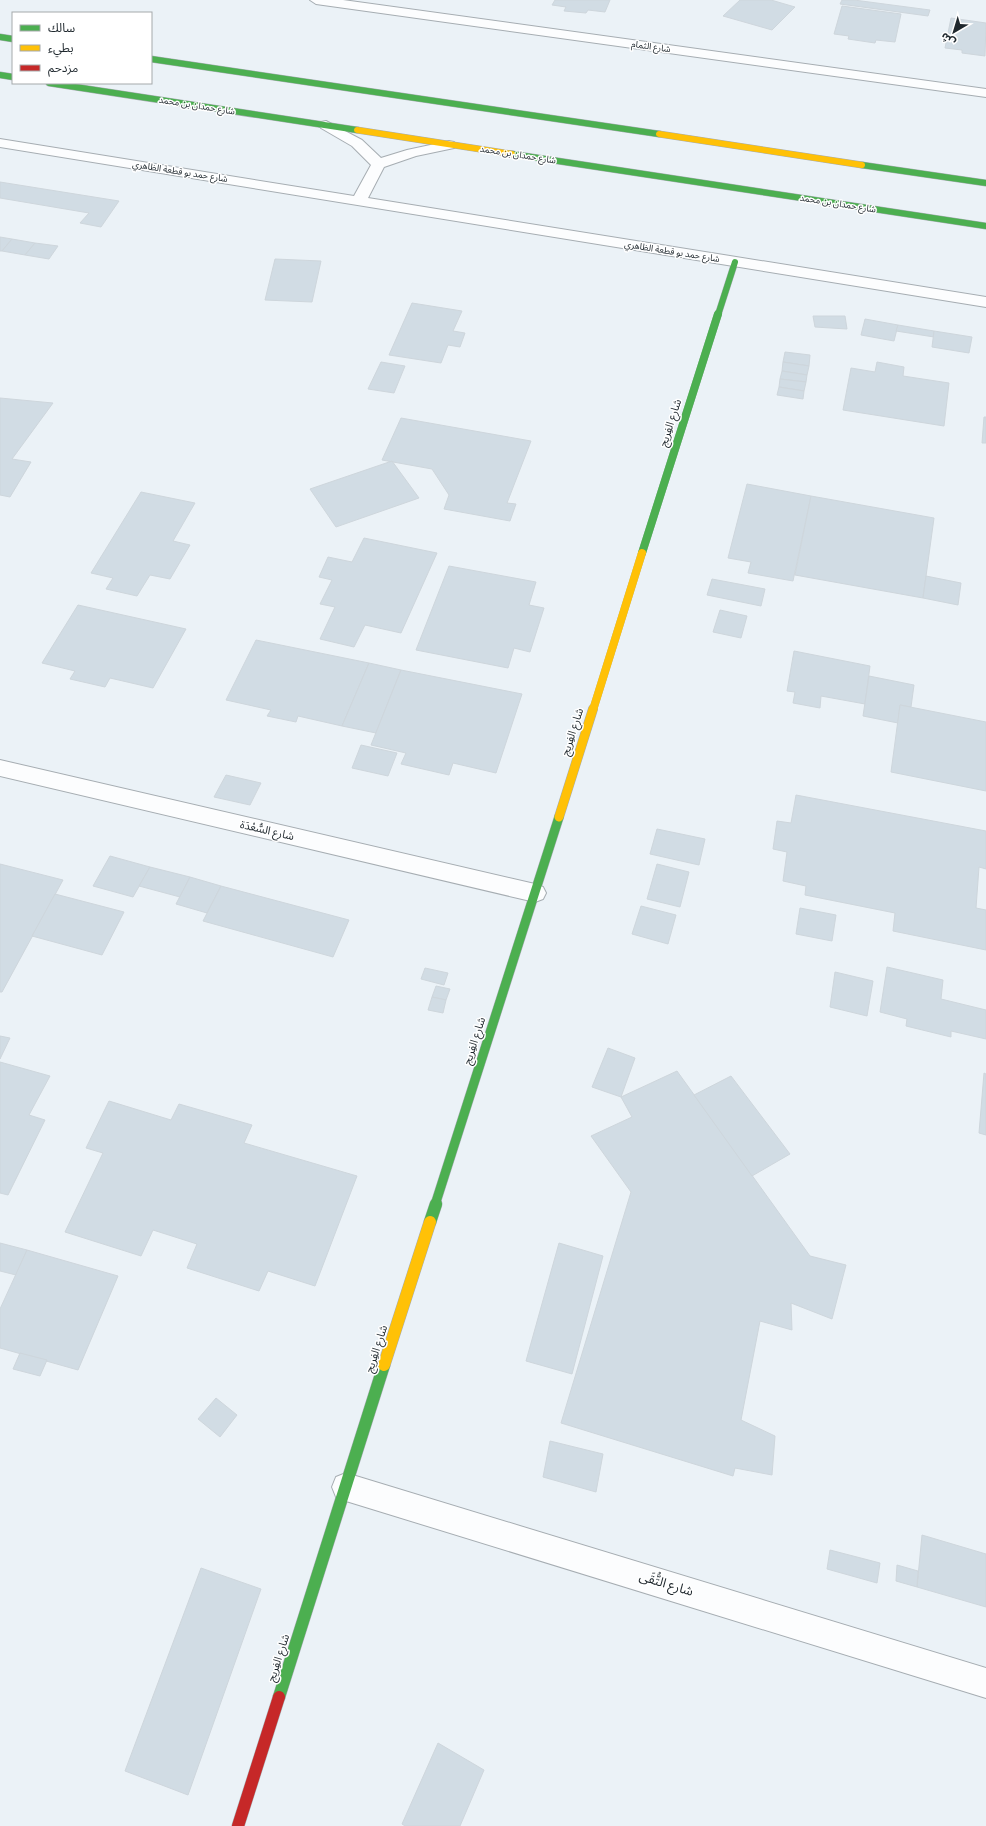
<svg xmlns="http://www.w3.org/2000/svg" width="986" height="1826" font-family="Overpass,'Noto Sans Arabic',sans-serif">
<rect width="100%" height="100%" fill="#ebf2f7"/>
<g fill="#d1dce4" stroke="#ced6dc">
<polygon points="555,0 610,0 605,12 588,10 586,13 564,11 566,7 552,5"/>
<polygon points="740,0 771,0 795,7 772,30 723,16"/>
<polygon points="842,0 854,0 930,10 928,16 840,4"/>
<polygon points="842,6 901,14 895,42 876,40 875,43 848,39 849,36 834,34"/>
<polygon points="951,18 986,23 985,56 962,53 962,50 945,48"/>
<polygon points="0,182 119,201 101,227 80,223 89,213 0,198"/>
<polygon points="0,237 12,239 2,251 0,251"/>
<polygon points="12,239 35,243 25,255 2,251"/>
<polygon points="35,243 58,246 49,259 25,255"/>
<polygon points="275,259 321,261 312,302 265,300"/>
<polygon points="412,303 462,311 453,331 465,333 460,347 448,345 441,363 389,355"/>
<polygon points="813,316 845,316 847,329 815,327"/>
<polygon points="865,319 898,325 894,341 861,335"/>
<polygon points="898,325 934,331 934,337 896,331"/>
<polygon points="934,331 972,337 969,353 932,347"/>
<polygon points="785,352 810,355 809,366 783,362"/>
<polygon points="381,362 405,366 394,393 368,389"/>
<polygon points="783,362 809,366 807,375 782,371"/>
<polygon points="877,362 904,367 903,376 949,383 944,426 843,410 851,368 875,372"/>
<polygon points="782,371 807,375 806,382 780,379"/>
<polygon points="780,379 806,382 804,391 779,387"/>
<polygon points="779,387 804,391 803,399 777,395"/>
<polygon points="0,398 53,403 12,459 31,462 10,497 0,495"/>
<polygon points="984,417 986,417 986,443 982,443"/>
<polygon points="401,418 531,441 507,503 516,504 510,521 444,509 449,495 432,469 382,460"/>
<polygon points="392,461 419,498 336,527 310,489"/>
<polygon points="747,484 811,496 793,581 748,573 751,562 728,558"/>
<polygon points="141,492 195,503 173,541 190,545 170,579 150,575 137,596 106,589 113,578 91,573"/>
<polygon points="811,496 934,518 923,598 795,575"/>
<polygon points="364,538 437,553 401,633 365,625 354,647 320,639 335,607 320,604 332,580 319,577 328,557 352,562"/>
<polygon points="449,566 536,582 529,605 544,608 530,652 514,648 508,668 416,650"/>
<polygon points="926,576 961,583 958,605 923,598"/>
<polygon points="712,579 765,589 761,606 707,595"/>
<polygon points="78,605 186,629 153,688 110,678 105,687 70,679 75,671 42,663"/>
<polygon points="720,610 747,616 741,638 713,632"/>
<polygon points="256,640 369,663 342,726 298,716 296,722 267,716 271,710 226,700"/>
<polygon points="794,651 870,666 865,704 821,696 820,708 793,703 795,692 787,691"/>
<polygon points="369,663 401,670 376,733 342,726"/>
<polygon points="401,670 522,694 496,773 453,763 449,775 401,764 406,753 371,745"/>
<polygon points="869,676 914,685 911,707 900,705 898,723 863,716"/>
<polygon points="900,705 986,722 986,791 891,772"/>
<polygon points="361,745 397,753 388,776 352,768"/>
<polygon points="226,775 261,783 250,805 214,797"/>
<polygon points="796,795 986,831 986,869 979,867 976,908 986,910 986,950 893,931 895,913 805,895 806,886 783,881 787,852 773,849 777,821 791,823"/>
<polygon points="657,829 705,839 699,865 650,854"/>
<polygon points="110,856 150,867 133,897 93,886"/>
<polygon points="0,864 63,880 2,992 0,992"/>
<polygon points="657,864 689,872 680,907 647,899"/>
<polygon points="150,867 190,877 180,897 139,886"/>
<polygon points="190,877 221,886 207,913 176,904"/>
<polygon points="221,886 349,920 333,957 203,921"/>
<polygon points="55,894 124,912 102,955 32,936"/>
<polygon points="641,906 676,915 668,944 632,934"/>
<polygon points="800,908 836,915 832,941 796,934"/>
<polygon points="887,967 943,980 941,999 986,1010 986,1039 951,1031 951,1037 906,1026 907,1019 880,1012"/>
<polygon points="425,968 448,973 444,985 421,979"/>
<polygon points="835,972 873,981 867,1016 830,1007"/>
<polygon points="436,986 450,989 446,1000 432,997"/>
<polygon points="432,997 446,1000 443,1013 428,1010"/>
<polygon points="0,1036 10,1038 0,1059"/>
<polygon points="608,1048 635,1058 621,1097 592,1087"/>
<polygon points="0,1062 50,1076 29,1115 45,1120 8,1195 0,1193"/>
<polygon points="677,1071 810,1256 846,1265 832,1319 791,1303 792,1330 760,1321 741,1420 775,1436 772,1475 735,1468 733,1476 561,1423 631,1192 591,1136 632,1117 621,1097"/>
<polygon points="984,1073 986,1074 986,1135 979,1133"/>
<polygon points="731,1076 790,1154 752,1176 694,1095"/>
<polygon points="109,1101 171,1120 179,1104 252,1125 244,1143 357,1176 315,1286 268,1271 259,1291 187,1268 197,1244 153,1230 141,1256 65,1232 103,1153 86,1148"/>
<polygon points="0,1243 27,1250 16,1275 0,1271"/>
<polygon points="559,1243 603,1256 572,1374 526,1361"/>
<polygon points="27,1250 118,1276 78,1370 0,1348 0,1309"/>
<polygon points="20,1353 47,1360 40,1376 13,1369"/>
<polygon points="216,1398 237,1415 220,1437 198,1419"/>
<polygon points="550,1441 603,1454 596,1492 543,1477"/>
<polygon points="922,1535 986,1554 986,1607 917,1587"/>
<polygon points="830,1550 880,1563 877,1583 827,1569"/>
<polygon points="897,1565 918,1571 917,1587 896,1581"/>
<polygon points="201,1568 261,1589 188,1795 125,1771"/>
<polygon points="438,1743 484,1770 460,1826 405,1826 402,1824"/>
</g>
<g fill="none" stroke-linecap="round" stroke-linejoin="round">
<defs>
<g id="street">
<polygon points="310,0 343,0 986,89 986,97 316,4"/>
<polygon points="326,121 362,140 381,158 407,150 449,141 454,142 456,145 454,148 416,156 384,167 368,198 986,297 986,307 0,147 0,139 354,196 371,165 352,146 321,128 319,125 321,122"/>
<polygon points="0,760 535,884 543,887 546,893 543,899 535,902 0,776"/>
<polygon points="346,1473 986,1668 986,1698 346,1501 336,1497 332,1487 336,1477"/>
</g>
<g id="fast-far3">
<polyline points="0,37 13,39"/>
<polyline points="151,59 659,134"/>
<polyline points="0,75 13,77"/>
<polyline points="49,83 357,130"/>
<polyline points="512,154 986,226"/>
<polyline points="862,165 986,183"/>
<polyline points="718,315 735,262"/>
</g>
<polyline id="fast-far2" points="642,553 718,314"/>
<polyline id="fast-far1" points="435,1205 559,817"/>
<g id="fast">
<polyline points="430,1222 436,1204"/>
<polyline points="279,1697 384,1365"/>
</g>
<g id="slow-far3">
<polyline points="357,130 512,154"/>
<polyline points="659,134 862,165"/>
</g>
<polyline id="slow-far2" points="593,710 642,553"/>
<polyline id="slow-far1" points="559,817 593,709"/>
<polyline id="slow" points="384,1365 430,1222"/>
<polyline id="jam" points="238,1826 279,1697"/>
</defs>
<use href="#street" stroke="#a6adb2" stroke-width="2"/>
<use href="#fast-far3" stroke="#a6adb2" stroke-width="7"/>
<use href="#fast-far2" stroke="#a6adb2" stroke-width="8"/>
<use href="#fast-far1" stroke="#a6adb2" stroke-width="10"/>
<use href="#fast" stroke="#a6adb2" stroke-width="13"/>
<use href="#slow-far3" stroke="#a6adb2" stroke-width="7"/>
<use href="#slow-far2" stroke="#a6adb2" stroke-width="8"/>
<use href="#slow-far1" stroke="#a6adb2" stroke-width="10"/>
<use href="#slow" stroke="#a6adb2" stroke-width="13"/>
<use href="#jam" stroke="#a6adb2" stroke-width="13"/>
<use href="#street" fill="#fcfdfe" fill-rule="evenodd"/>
<use href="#fast-far3" stroke="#4caf50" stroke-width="6"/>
<use href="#fast-far2" stroke="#4caf50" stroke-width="8"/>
<use href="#fast-far1" stroke="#4caf50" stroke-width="9"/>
<use href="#fast" stroke="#4caf50" stroke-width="12"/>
<use href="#slow-far3" stroke="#ffc107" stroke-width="6"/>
<use href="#slow-far2" stroke="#ffc107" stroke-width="8"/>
<use href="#slow-far1" stroke="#ffc107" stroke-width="9"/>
<use href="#slow" stroke="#ffc107" stroke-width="12"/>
<use href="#jam" stroke="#c62828" stroke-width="12"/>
</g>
<g text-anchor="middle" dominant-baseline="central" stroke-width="3" stroke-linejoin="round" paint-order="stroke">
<g font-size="9" fill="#1e272d" stroke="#fff">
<text transform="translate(651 47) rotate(8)">شارع الثمام</text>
<text transform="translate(197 106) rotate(9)">شارع حمدان بن محمد</text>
<text transform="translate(518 155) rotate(9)">شارع حمدان بن محمد</text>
<text transform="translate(180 172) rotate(9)">شارع حمد بو قطعة الظاهري</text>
<text transform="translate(838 204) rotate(9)">شارع حمدان بن محمد</text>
<text transform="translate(672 252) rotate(9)">شارع حمد بو قطعة الظاهري</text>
</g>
<g font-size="11" fill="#1e272d" stroke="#fff">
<text transform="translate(671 423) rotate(-72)">شارع الفِريج</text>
<text transform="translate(573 732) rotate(-72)">شارع الفِريج</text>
<text transform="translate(267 831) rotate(13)">شارع السُّعْدَة</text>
<text transform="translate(475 1041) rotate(-72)">شارع الفِريج</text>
<text transform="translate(377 1349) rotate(-72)">شارع الفِريج</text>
<text transform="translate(279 1658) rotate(-72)">شارع الفِريج</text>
</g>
<g font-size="13" fill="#1e272d" stroke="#fff">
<text transform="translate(666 1585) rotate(17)">شارع التُّقَى</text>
</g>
</g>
<rect x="12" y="12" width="140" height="72" fill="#ffffff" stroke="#a5a9ab"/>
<rect x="20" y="25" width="20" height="6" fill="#4caf50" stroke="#a5a9ab"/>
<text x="48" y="32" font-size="12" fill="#1e272d">سالك</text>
<rect x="20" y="45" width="20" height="6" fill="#ffc107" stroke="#a5a9ab"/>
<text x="48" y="52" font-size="12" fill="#1e272d">بطيء</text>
<rect x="20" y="65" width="20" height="6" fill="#c62828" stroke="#a5a9ab"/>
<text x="48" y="72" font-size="12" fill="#1e272d">مزدحم</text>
<g transform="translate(954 32) rotate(218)" stroke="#ffffff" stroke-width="3" paint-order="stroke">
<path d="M0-3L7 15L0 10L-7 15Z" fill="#1e272d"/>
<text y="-6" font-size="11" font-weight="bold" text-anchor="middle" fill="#1e272d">ش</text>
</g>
</svg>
